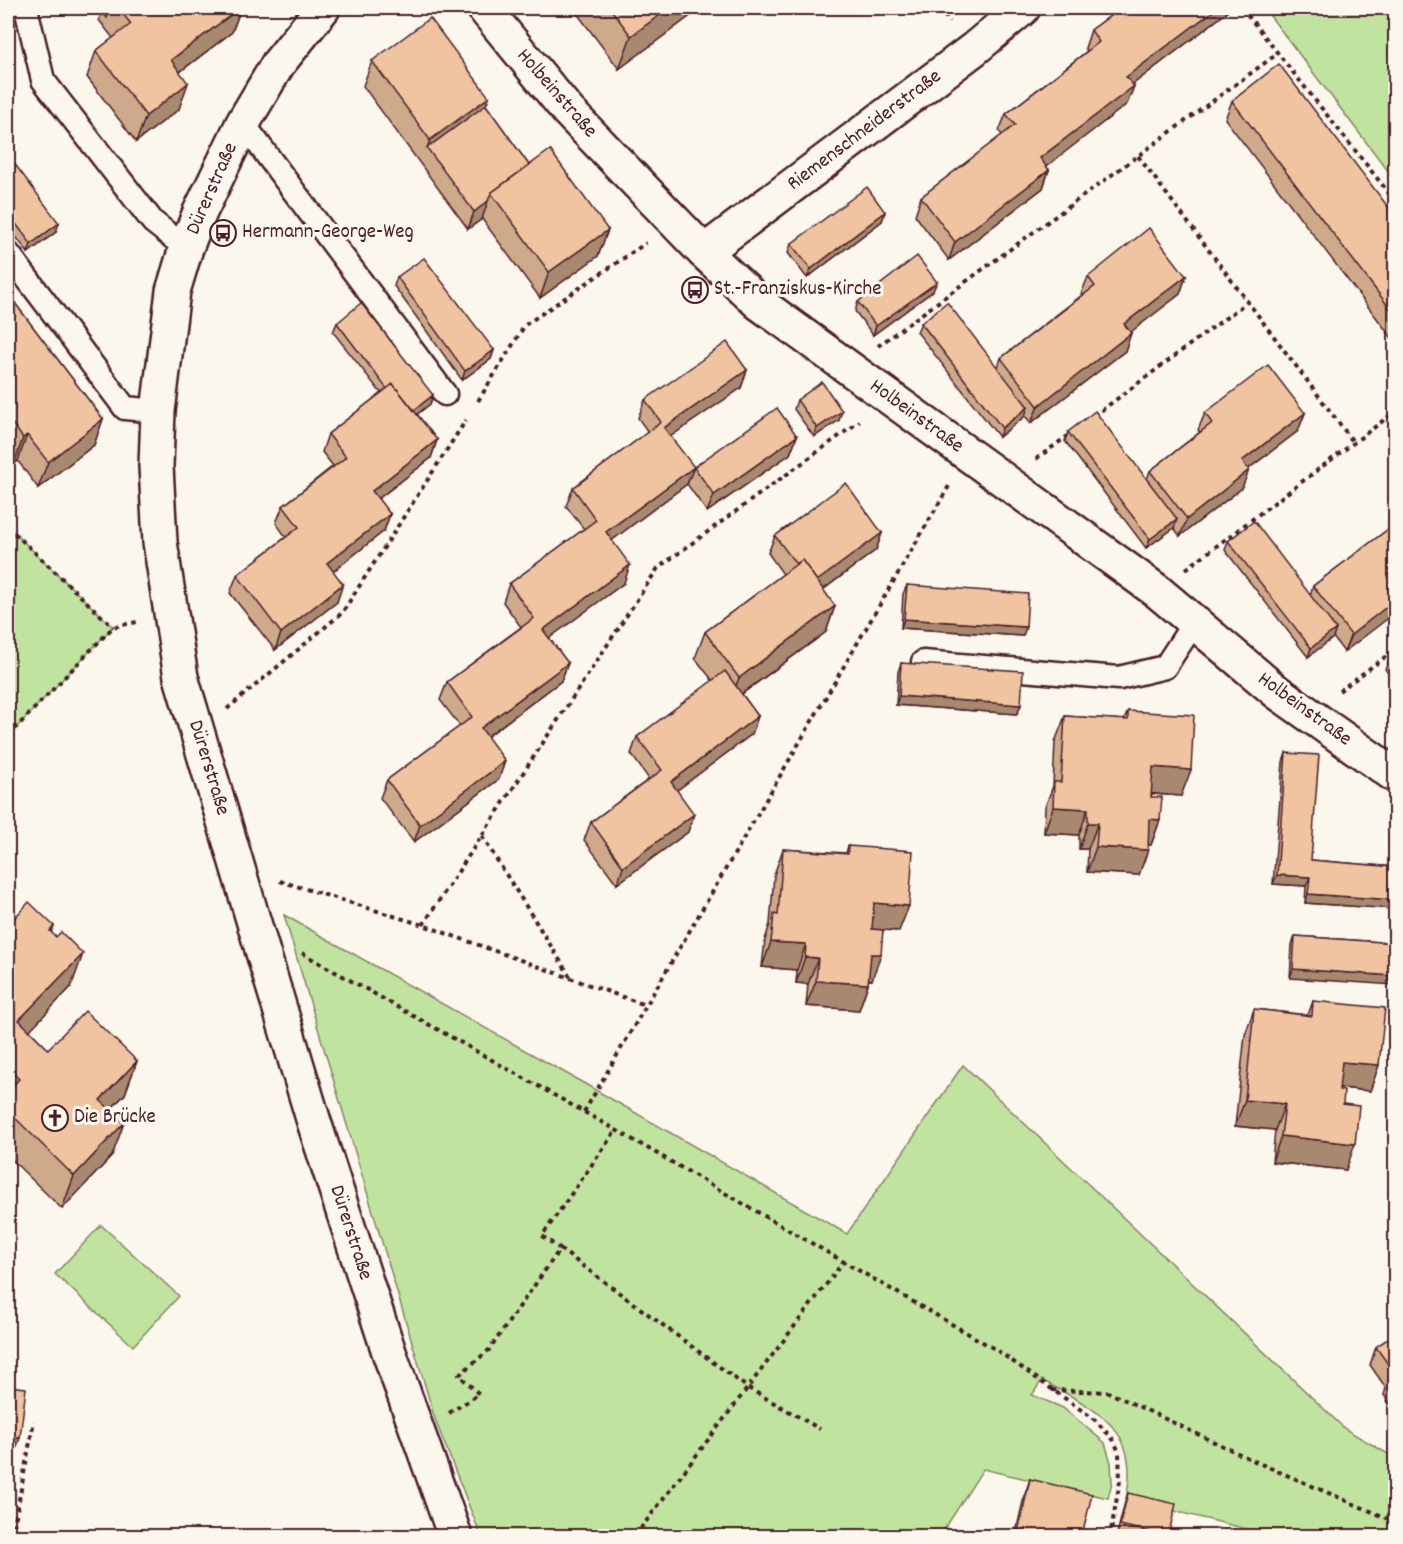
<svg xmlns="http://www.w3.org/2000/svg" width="1403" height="1544" font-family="Dekko,sans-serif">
<rect width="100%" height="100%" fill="#fbf7ec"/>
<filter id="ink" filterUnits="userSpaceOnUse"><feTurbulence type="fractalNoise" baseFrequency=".0167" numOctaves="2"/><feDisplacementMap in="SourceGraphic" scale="12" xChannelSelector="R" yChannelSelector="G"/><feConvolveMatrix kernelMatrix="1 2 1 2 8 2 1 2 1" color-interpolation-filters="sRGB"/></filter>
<g filter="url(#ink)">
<g fill="#c0e49f" stroke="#858265" stroke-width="1.5">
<polygon points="1264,8 1386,8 1395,20 1395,180"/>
<polygon points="8,527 113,627 8,736"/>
<path d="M284,915L585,1084L847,1234L963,1065L1345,1429L1395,1458V1536H1275L1126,1499C1142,1427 1095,1410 1042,1380L1032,1395L1063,1408L1105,1443L1111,1463L1112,1482L1108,1498L983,1469L940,1536H481L436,1422Z"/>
<polygon points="101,1225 179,1296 133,1346 55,1274"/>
</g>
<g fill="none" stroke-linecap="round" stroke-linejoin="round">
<defs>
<g id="lane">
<polyline points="26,8 43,80 153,222 186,248"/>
<polyline points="243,123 445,394"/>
<polyline points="8,253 125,408 158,411"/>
<polyline points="923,662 1119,678 1165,667 1193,624"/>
</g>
<g id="street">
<polyline points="323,8 278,64 243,123 200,212 186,248 173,291 158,411 156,466 160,542 181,677 255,926 314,1122 390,1355 455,1536"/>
<polyline points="484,8 568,111 704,252 759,303 1157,591 1277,692 1396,776"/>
<polyline points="704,252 974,49 1023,8"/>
</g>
</defs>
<use href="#lane" stroke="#4a1f2b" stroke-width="27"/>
<use href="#street" stroke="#4a1f2b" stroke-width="38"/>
<g stroke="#4a1f2b" stroke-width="4" stroke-dasharray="4.5 4.5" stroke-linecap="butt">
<polyline points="938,8 950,22"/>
<polyline points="1242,8 1396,202"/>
<polyline points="1138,156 1354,443"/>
<polyline points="878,346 1277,54"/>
<polyline points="478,401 525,325 646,243"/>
<polyline points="1094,416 1247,302"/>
<polyline points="1036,459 1069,435"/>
<polyline points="8,527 113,627"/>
<polyline points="1186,569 1396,411"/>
<polyline points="1339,691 1396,649"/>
<polyline points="227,709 342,613 466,420"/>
<polyline points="8,736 113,627 137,622"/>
<polyline points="482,836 571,978"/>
<polyline points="280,881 423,925 645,1005"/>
<polyline points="423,925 658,568 860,421"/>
<polyline points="302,953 616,1130 998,1351 1094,1419 1113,1439 1119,1452 1120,1481 1110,1536"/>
<polyline points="584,1112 949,486"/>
<polyline points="560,1249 748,1388 820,1429"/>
<polyline points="1052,1390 1108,1392 1261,1464 1396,1522"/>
<polyline points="449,1413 479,1394 459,1375 489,1350 560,1249 542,1236 616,1130"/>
<polyline points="12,1536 34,1421"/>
<polyline points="635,1536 844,1261"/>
</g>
<use href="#lane" stroke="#fbf7ec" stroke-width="22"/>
<use href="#street" stroke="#fbf7ec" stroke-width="33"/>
</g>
<g fill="#cea98a" stroke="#4a1f2b" stroke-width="1.5">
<polygon points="106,8 241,8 232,32 180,72 179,109 136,142 87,77 96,51 113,38 99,20 102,11"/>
<polygon points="573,8 701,8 619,69"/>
<polygon points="1121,8 1228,8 1226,13 1132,85 1134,86 1127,104 1046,166 1049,170 1043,188 949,260 915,215 921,197 1002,135 999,131 1006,114 1087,51 1085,48 1091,30"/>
<polygon points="372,61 489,97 486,105 529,165 608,230 598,256 540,298 482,219 468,229 363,86"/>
<polygon points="1232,101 1395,216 1395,342 1225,119"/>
<polygon points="8,155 56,232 28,253 8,226"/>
<polygon points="885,212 882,221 807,278 788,253 791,244"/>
<polygon points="1186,276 1180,294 1130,332 1131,333 1125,351 1031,423 1025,416 999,437 917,332 921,323 998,367 1001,358 1082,295 1081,294 1088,277"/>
<polygon points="397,277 494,350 491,359 462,380 394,286"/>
<polygon points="933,291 873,335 855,311 858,302"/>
<polygon points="8,294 103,419 94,445 38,488 18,461 14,464 8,456"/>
<polygon points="337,323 433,395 430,404 417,414 437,440 431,458 378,499 390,514 384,531 333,571 337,602 275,650 230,593 237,575 286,537 276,523 283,506 333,466 322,452 328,434 381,393 333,332"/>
<polygon points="747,370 741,388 671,436 687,484 612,540 624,583 549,638 568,663 561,681 487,737 505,761 499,779 414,842 380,798 387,780 460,726 440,700 447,682 521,627 503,602 509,584 584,529 566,506 573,488 648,432 638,418 645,400"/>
<polygon points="797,400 839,420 814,437 794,409"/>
<polygon points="1205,413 1305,413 1298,431 1248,469 1242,488 1180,536 1174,528 1146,548 1065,441 1068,432 1147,479 1150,471 1200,432 1198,430"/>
<polygon points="797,436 790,454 707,512 687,484 694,467"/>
<polygon points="1395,524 1344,652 1333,637 1308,657 1225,550 1228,541 1310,595 1313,586"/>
<polygon points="882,533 876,550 823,590 835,606 826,632 742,694 758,716 752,734 677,790 688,832 617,884 584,840 591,822 649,779 631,754 637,737 713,681 695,658 705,632 783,574 768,553 775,536"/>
<polygon points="907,585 1023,636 901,628 903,594"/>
<polygon points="1395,655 1395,683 1385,669 1389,661"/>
<polygon points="901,663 1021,705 1017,714 896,705 898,672"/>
<polygon points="1128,711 1181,796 1152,794 1151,797 1160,820 1151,845 1148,845 1139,875 1087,872 1088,849 1079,849 1079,835 1044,833 1045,807 1053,786 1055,742 1065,716 1124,720"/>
<polygon points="1286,753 1311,860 1395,867 1395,909 1305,903 1306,886 1273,884 1283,762"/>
<polygon points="848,846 899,931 883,930 872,980 868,980 868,984 859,1010 806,1006 808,984 796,983 797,970 762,967 765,940 770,924 774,875 783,849 846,853"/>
<polygon points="8,925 54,926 51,933 71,987 29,1030 48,1049 137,1061 125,1094 110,1110 112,1156 62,1209 8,1156"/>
<polygon points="1295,936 1395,943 1290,978 1292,945"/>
<polygon points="1313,1001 1379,1065 1370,1091 1339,1088 1339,1090 1343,1104 1346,1170 1272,1162 1275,1130 1235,1126 1245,1035 1254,1009 1308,1015"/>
<polygon points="1395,1334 1395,1407 1392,1407 1384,1395 1386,1388 1370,1365 1376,1347"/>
<polygon points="1030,1479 1082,1536 1015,1536 1024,1497"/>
<polygon points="1128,1493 1169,1534 1181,1536 1127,1536 1117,1534 1125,1502"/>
</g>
<g fill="#a88970" stroke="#4a1f2b" stroke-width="1.5">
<polygon points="240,8 241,8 232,32 161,86 171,60"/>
<polygon points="669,8 701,8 619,69 631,36"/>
<polygon points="1217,8 1228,8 1226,13 1120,94 1126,77"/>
<polygon points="12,45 8,58 8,48"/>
<polygon points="188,83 179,109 136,142 146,116"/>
<polygon points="1134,86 1127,104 1034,176 1040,158"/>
<polygon points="489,97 479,123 427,148 430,140"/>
<polygon points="1049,170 1043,188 949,260 955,242"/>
<polygon points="488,201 482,219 468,229 474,212"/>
<polygon points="885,212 882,221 807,278 811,269"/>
<polygon points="59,223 56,232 28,253 31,244"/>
<polygon points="608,230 598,256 540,298 549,272"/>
<polygon points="1186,276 1180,294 1118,342 1124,324"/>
<polygon points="937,282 933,291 873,335 876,326"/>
<polygon points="1131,333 1125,351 1031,423 1038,406"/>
<polygon points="494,350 491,359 462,380 465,371"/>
<polygon points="747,370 741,388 658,445 664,428"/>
<polygon points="433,395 430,404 405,424 408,415"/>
<polygon points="1028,407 1025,416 999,437 1002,428"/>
<polygon points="842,411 839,420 814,437 817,428"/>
<polygon points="1305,413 1298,431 1235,479 1242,461"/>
<polygon points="103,419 94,445 38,488 48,462"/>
<polygon points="27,435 18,461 14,464 23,438"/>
<polygon points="797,436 790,454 707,512 714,495"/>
<polygon points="437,440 431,458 366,508 372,491"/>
<polygon points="694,467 687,484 599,550 606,532"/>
<polygon points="1249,470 1242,488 1180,536 1187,519"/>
<polygon points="390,514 384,531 321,581 327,563"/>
<polygon points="1177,519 1174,528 1146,548 1150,539"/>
<polygon points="882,533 876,550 805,603 811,585"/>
<polygon points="630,565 624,583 537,647 543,630"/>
<polygon points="343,584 337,602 275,650 281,633"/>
<polygon points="1395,600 1395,613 1344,652 1351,635"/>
<polygon points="835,606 826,632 729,703 739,678"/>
<polygon points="904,619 1026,627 1023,636 901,628"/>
<polygon points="1336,629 1333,638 1308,657 1311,648"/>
<polygon points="568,663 561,681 474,746 481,728"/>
<polygon points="899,696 1021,705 1017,714 896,705"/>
<polygon points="758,716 752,734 664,800 671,782"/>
<polygon points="505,761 499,779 414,842 420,825"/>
<polygon points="1153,767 1191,770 1181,796 1144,793"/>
<polygon points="1053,807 1088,809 1079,835 1044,833"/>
<polygon points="694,814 688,832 617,884 623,867"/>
<polygon points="1149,819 1160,820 1151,845 1140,845"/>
<polygon points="1088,823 1098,823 1088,849 1079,849"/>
<polygon points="1096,847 1148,850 1139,875 1087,872"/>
<polygon points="1277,875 1310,877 1306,886 1273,884"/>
<polygon points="1308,894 1395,900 1395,909 1305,903"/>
<polygon points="874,903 909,906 899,931 864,929"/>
<polygon points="771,942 806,944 797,970 762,967"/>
<polygon points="83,954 71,987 8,1053 19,1020"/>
<polygon points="871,954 881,954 872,980 861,979"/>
<polygon points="805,957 818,958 808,984 796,983"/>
<polygon points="1293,969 1395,976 1395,985 1290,978"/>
<polygon points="816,981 868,984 859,1010 806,1006"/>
<polygon points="137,1061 125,1094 88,1133 100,1100"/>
<polygon points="1342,1062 1379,1065 1370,1091 1332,1087"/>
<polygon points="1245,1100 1285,1104 1275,1130 1235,1126"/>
<polygon points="124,1123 112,1156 62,1209 74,1176"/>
<polygon points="1281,1136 1355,1144 1346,1170 1272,1162"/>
<polygon points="8,1437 20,1438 8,1473"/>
</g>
<g fill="#f0c4a0" stroke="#4a1f2b" stroke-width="1.5">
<polygon points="106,8 111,8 107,18 102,11"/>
<polygon points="118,8 240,8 171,60 188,83 146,116 96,51 131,24"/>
<polygon points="610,8 669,8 631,36"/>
<polygon points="1121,8 1217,8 1126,77 1134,86 1040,158 1049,170 955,242 921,197 1015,125 1006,114 1099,42 1091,30"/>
<polygon points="430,18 489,97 430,140 372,61"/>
<polygon points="8,39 12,45 8,48"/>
<polygon points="1279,64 1395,216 1395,315 1232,101"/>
<polygon points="486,105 529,165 491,193 488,201 474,212 427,148"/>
<polygon points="550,150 608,230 549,272 491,193"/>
<polygon points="8,155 59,223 31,244 8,213"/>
<polygon points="867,187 885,212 811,269 791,244"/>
<polygon points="1149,228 1186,276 1124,324 1131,333 1038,406 1001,358 1095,286 1088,277"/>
<polygon points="917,256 937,282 876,326 858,302"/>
<polygon points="424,258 494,350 465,371 397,277"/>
<polygon points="8,294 103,419 48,462 27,435 23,438 8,418"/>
<polygon points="947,302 1028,407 1002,428 921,323"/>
<polygon points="361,303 433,395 414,410 393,384 387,389 337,323"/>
<polygon points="727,342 747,370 664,428 694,467 606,532 630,565 543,630 568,663 481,728 505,761 420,825 387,780 472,717 447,682 534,618 509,584 596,520 573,488 661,422 645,400"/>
<polygon points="1268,365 1305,413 1242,461 1249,470 1187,519 1150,471 1212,423 1205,413"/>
<polygon points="822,382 842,411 817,428 797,400"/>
<polygon points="393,384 437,440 372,491 390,514 327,563 343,584 281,633 237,575 299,527 283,506 346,457 328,434"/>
<polygon points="777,408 797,436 714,495 694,467"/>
<polygon points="1095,411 1177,519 1150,539 1068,432"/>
<polygon points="846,483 882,533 817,581 802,560 796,564 775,536"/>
<polygon points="1254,521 1336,629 1311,648 1228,541"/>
<polygon points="1395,524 1395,600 1351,635 1313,586"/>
<polygon points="802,560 835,606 739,678 705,632"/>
<polygon points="907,585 1028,594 1026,627 904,619"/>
<polygon points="1395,655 1395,669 1389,661"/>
<polygon points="901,663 1023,671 1021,705 899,696"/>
<polygon points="725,671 758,716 671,782 694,814 623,867 591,822 662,770 637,737"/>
<polygon points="1128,711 1194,715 1191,770 1153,767 1151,797 1162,797 1160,820 1149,819 1148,850 1096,847 1098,823 1088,823 1088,809 1053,807 1054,782 1061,782 1065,716 1128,720"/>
<polygon points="1286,753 1319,755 1311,860 1395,867 1395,900 1308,894 1310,877 1277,875"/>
<polygon points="848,846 913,851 909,906 874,903 872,929 883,930 881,954 871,954 868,984 816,981 818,958 805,957 806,944 771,942 774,914 778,915 783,849 848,854"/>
<polygon points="29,902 54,926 50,931 56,937 61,932 83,954 19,1020 48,1049 85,1011 137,1061 100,1100 124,1123 74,1176 8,1111 8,1091 19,1079 8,1068 8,925"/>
<polygon points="1295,936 1395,943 1395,976 1293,969"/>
<polygon points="1313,1001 1385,1008 1379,1065 1342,1062 1339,1090 1344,1091 1343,1104 1359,1106 1355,1144 1281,1136 1285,1104 1245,1100 1254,1009 1312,1016"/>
<polygon points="1395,1334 1395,1385 1390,1378 1393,1371 1376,1347"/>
<polygon points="8,1386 26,1388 20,1438 8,1437"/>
<polygon points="1030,1479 1092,1494 1082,1536 1017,1536"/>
<polygon points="1128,1493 1176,1504 1168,1536 1120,1525"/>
<polygon points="1169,1534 1181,1536 1168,1536"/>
</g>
</g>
<defs>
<symbol id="bus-ring" viewBox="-11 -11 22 22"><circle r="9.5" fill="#fbf7ec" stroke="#4a1f2b" stroke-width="1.5"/><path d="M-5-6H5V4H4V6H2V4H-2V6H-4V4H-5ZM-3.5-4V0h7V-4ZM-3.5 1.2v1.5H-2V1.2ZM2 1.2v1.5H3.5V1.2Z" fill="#4a1f2b"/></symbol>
<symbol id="church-ring" viewBox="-11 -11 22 22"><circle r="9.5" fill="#fbf7ec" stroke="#4a1f2b" stroke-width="1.5"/><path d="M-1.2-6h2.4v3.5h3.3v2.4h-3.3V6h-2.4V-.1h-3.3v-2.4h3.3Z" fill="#4a1f2b"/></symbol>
</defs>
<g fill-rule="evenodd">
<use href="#bus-ring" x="208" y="218" width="30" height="30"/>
<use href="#bus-ring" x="680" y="275" width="30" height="30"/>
<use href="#church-ring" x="40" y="1103" width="30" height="30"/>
</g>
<g text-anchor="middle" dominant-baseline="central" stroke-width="6" stroke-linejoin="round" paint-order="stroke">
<g font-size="21" fill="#4a1f2b" stroke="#fbf7ec">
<text transform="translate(556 94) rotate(49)">Holbeinstraße</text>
<text transform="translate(865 131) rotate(-37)">Riemenschneiderstraße</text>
<text transform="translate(213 189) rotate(-66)">Dürerstraße</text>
<text transform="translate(916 417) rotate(36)">Holbeinstraße</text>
<text transform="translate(1304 710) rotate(36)">Holbeinstraße</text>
<text transform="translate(208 768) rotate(73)">Dürerstraße</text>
<text transform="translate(350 1233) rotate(72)">Dürerstraße</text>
</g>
<g font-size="21" fill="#4a1f2b" stroke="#fbf7ec" text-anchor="start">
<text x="242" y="233">Hermann-George-Weg</text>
<text x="714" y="290">St.-Franziskus-Kirche</text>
<text x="74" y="1118">Die Brücke</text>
</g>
</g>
<rect width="1403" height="1544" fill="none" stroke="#fbf7ec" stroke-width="30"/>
<rect x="15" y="15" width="1373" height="1514" fill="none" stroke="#4a1f2b" stroke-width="2" filter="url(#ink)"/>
</svg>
